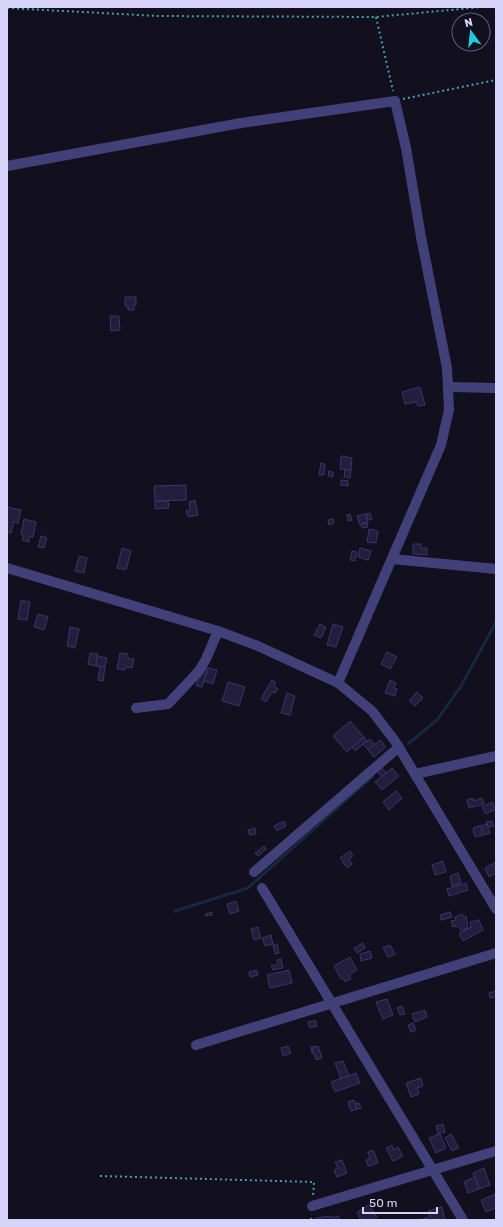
<svg xmlns="http://www.w3.org/2000/svg" width="503" height="1227" font-family="Rubik,sans-serif">
<rect width="100%" height="100%" fill="#120f1f"/>
<g fill="none" stroke-linecap="round" stroke-linejoin="round">
<g stroke="#152843" stroke-width="3">
<polyline points="408,744 437,720 461,686 496,622"/>
<polyline points="175,911 248,888 373,776"/>
</g>
</g>
<g fill="#241e3e" stroke="#3c3367">
<polygon points="125,297 136,297 136,305 134,305 134,310 128,310 128,306 125,306"/>
<polygon points="110,316 119,316 120,330 111,331"/>
<polygon points="420,387 425,405 418,406 416,402 405,404 402,392"/>
<polygon points="341,456 352,458 351,470 340,469"/>
<polygon points="321,463 325,464 324,475 319,475"/>
<polygon points="345,469 351,470 350,478 344,477"/>
<polygon points="329,471 333,472 333,477 328,476"/>
<polygon points="341,480 348,481 348,486 341,485"/>
<polygon points="186,485 186,500 155,501 154,486"/>
<polygon points="195,500 198,515 188,517 186,511 190,510 189,502"/>
<polygon points="155,501 168,501 169,508 155,509"/>
<polygon points="7,507 21,510 18,523 14,522 11,533 7,532"/>
<polygon points="370,513 372,519 368,520 366,514"/>
<polygon points="350,514 352,520 348,521 347,515"/>
<polygon points="366,514 368,522 360,525 357,516"/>
<polygon points="24,519 36,522 33,537 30,536 29,542 22,540 24,535 21,534"/>
<polygon points="333,519 334,523 329,525 328,520"/>
<polygon points="367,523 368,527 362,528 361,524"/>
<polygon points="369,529 378,531 376,543 367,542"/>
<polygon points="41,536 47,538 44,548 38,547"/>
<polygon points="413,544 421,544 421,548 427,548 427,555 413,554"/>
<polygon points="122,548 131,551 126,570 117,568"/>
<polygon points="360,548 371,551 368,560 358,557"/>
<polygon points="352,551 357,552 355,561 350,560"/>
<polygon points="79,556 87,558 84,573 75,571"/>
<polygon points="21,600 30,602 27,620 18,619"/>
<polygon points="38,614 48,617 44,630 34,627"/>
<polygon points="320,624 326,627 321,638 314,635"/>
<polygon points="333,624 343,627 336,647 327,645"/>
<polygon points="70,627 79,629 75,648 67,646"/>
<polygon points="387,652 397,657 390,669 381,664"/>
<polygon points="90,653 98,654 96,666 88,664"/>
<polygon points="120,653 128,654 128,658 134,659 132,668 126,667 125,670 117,669"/>
<polygon points="97,656 107,658 105,667 96,666"/>
<polygon points="100,666 105,667 103,681 98,680"/>
<polygon points="202,667 208,669 202,687 196,686"/>
<polygon points="208,668 217,670 213,684 204,681"/>
<polygon points="272,680 276,683 274,686 278,689 275,693 272,692 266,702 261,699"/>
<polygon points="390,680 396,683 394,688 397,689 395,696 385,693"/>
<polygon points="228,682 245,687 239,706 222,701"/>
<polygon points="417,692 423,698 415,706 409,701"/>
<polygon points="287,693 295,696 290,715 281,713"/>
<polygon points="350,721 364,737 347,752 333,736"/>
<polygon points="364,737 367,741 355,751 352,747"/>
<polygon points="370,739 375,745 368,750 363,744"/>
<polygon points="380,740 386,747 374,757 368,750"/>
<polygon points="382,768 386,773 382,777 378,772"/>
<polygon points="392,768 399,776 382,790 375,782"/>
<polygon points="396,791 402,798 389,810 383,802"/>
<polygon points="473,798 474,801 482,798 484,804 469,808 467,800"/>
<polygon points="492,802 496,809 486,814 482,807"/>
<polygon points="284,821 286,826 277,831 274,826"/>
<polygon points="492,821 494,826 488,827 486,822"/>
<polygon points="487,824 490,833 483,835 481,826"/>
<polygon points="481,825 483,835 475,837 473,828"/>
<polygon points="255,828 256,834 250,835 248,830"/>
<polygon points="264,846 266,849 258,856 255,853"/>
<polygon points="350,851 353,856 349,859 352,864 347,868 340,858"/>
<polygon points="443,861 446,872 435,875 432,865"/>
<polygon points="496,862 496,873 489,877 485,868"/>
<polygon points="458,873 461,883 452,886 450,876"/>
<polygon points="466,883 468,890 449,896 447,889"/>
<polygon points="236,901 239,911 230,914 227,904"/>
<polygon points="212,912 212,915 206,916 205,914"/>
<polygon points="450,912 452,917 441,920 440,915"/>
<polygon points="462,914 464,917 466,916 468,928 461,931 458,926 453,927 451,921 456,920 455,917"/>
<polygon points="479,920 483,930 463,941 459,934 471,927 470,922"/>
<polygon points="258,927 261,938 254,940 251,929"/>
<polygon points="271,935 273,944 265,946 262,938"/>
<polygon points="363,943 365,948 357,953 354,948"/>
<polygon points="277,944 279,953 275,954 273,945"/>
<polygon points="390,945 395,954 388,957 383,948"/>
<polygon points="370,951 372,958 361,961 360,954"/>
<polygon points="350,957 357,970 349,975 351,979 345,982 343,978 341,979 334,966"/>
<polygon points="281,959 283,968 273,970 271,966 278,964 277,960"/>
<polygon points="257,970 258,975 250,977 249,972"/>
<polygon points="289,970 292,983 270,988 267,975"/>
<polygon points="496,991 496,997 490,998 489,993"/>
<polygon points="387,999 393,1015 383,1019 376,1002"/>
<polygon points="402,1006 405,1014 400,1015 397,1008"/>
<polygon points="425,1010 427,1017 415,1022 412,1014"/>
<polygon points="315,1020 317,1026 310,1028 308,1022"/>
<polygon points="413,1023 416,1030 411,1032 408,1025"/>
<polygon points="288,1046 291,1053 283,1056 281,1048"/>
<polygon points="315,1046 317,1052 312,1053 311,1047"/>
<polygon points="318,1046 322,1058 316,1060 312,1049"/>
<polygon points="343,1061 349,1076 341,1079 335,1063"/>
<polygon points="356,1073 360,1083 335,1092 331,1082"/>
<polygon points="421,1078 423,1086 417,1088 419,1094 411,1097 406,1083"/>
<polygon points="354,1100 357,1109 351,1111 348,1102"/>
<polygon points="359,1103 361,1108 357,1109 355,1104"/>
<polygon points="443,1124 445,1132 438,1134 436,1126"/>
<polygon points="440,1134 446,1148 436,1153 429,1138"/>
<polygon points="451,1134 459,1148 452,1151 445,1138"/>
<polygon points="392,1145 394,1150 398,1147 403,1156 393,1161 386,1148"/>
<polygon points="373,1150 378,1163 368,1166 366,1160 370,1159 368,1152"/>
<polygon points="342,1160 347,1173 337,1177 334,1170 338,1168 335,1162"/>
<polygon points="484,1168 490,1185 479,1189 473,1173"/>
<polygon points="475,1177 479,1189 468,1193 464,1182"/>
<polygon points="496,1194 496,1208 486,1212 481,1200"/>
<polygon points="369,1205 377,1217 372,1220 361,1220 357,1212"/>
<polygon points="442,1207 445,1220 419,1220 430,1217 428,1211"/>
<polygon points="331,1216 332,1218 338,1216 340,1220 316,1220 316,1218"/>
</g>
<g fill="none" stroke-linecap="round" stroke-linejoin="round">
<g stroke="#3ca49c" stroke-width="2" stroke-dasharray="2 3" stroke-linecap="butt">
<polyline points="7,8 158,16 376,17 482,7"/>
<polyline points="376,17 393,91"/>
<polyline points="403,99 496,80"/>
<polyline points="100,1176 314,1182 313,1197"/>
<polyline points="311,1220 312,1215"/>
</g>
<g stroke="#424078" stroke-width="10">
<polyline points="7,166 241,123 395,101 406,148 421,237 447,368 449,410 441,445 338,683"/>
<polyline points="450,387 496,388"/>
<polyline points="392,559 496,569"/>
<polyline points="7,568 218,631 258,646 338,683 372,711 395,741 496,909"/>
<polyline points="136,708 168,704 199,671 206,659 218,631"/>
<polyline points="415,774 496,756"/>
<polyline points="254,872 399,747"/>
<polyline points="262,888 463,1220"/>
<polyline points="196,1045 496,953"/>
<polyline points="312,1206 496,1151"/>
</g>
</g>
<rect width="503" height="1227" fill="none" stroke="#d7d3f9" stroke-width="16"/>
<g transform="translate(471 32) rotate(345)"><circle r="19" fill="#120f1f" stroke="#615d76"/>
<path d="M0-3L7 15L0 10L-7 15Z" fill="#1cccdd"/>
<text y="-6" font-size="11" font-weight="bold" text-anchor="middle" fill="#d7d3f9">N</text>
</g>
<path d="M363 1207v6h74v-6" fill="none" stroke="#d7d3f9" stroke-width="2"/>
<text x="369" y="1207" font-size="12" fill="#d7d3f9" stroke="#120f1f" stroke-width="3" paint-order="stroke">50 m</text>
</svg>
